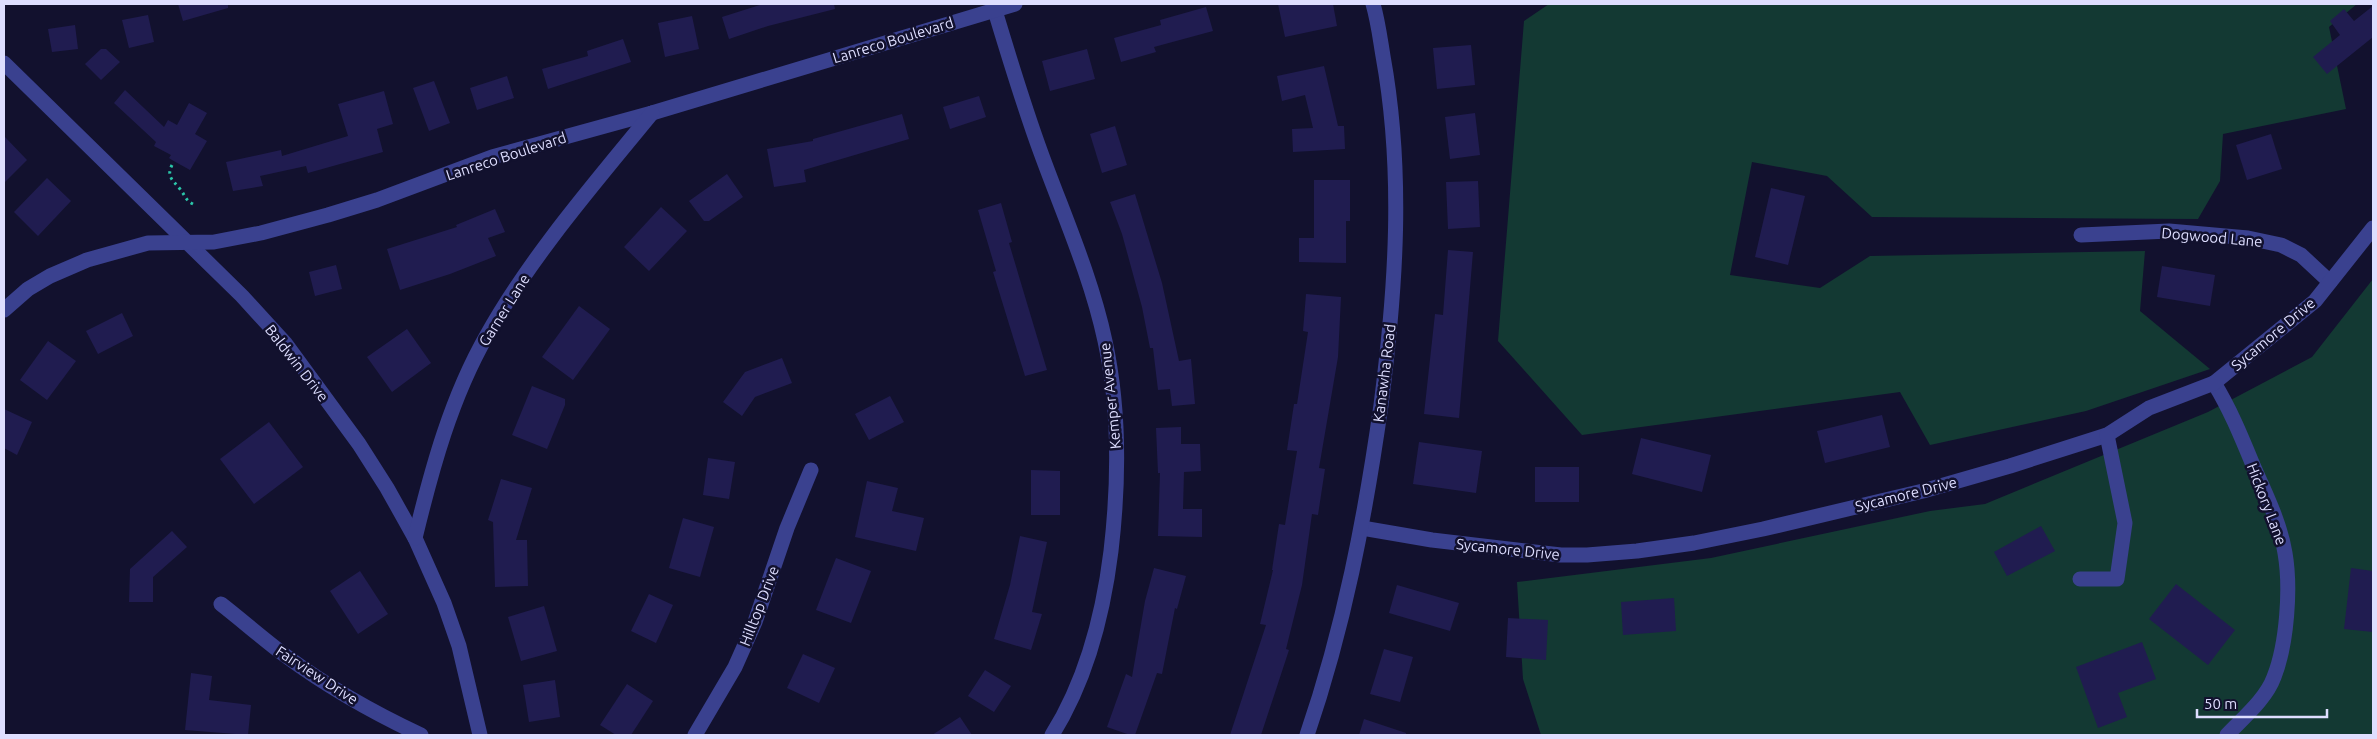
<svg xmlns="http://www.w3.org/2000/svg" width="2377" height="739" font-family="Ubuntu,sans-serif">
<rect width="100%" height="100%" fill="#12112e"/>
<g fill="#133933">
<polygon points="1549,4 2357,4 2329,27 2346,109 2223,134 2220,181 2198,219 1872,217 1827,176 1752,162 1730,275 1820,288 1870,256 2145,251 2140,311 2210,369 2086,411 1930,445 1900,392 1582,435 1498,341 1524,21"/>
<polygon points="2373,279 2373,735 1541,735 1523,679 1517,582 1711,558 1930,511 1985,504 2208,412 2312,357"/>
</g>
<g fill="#201c50">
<polygon points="178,4 228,4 228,8 183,21"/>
<polygon points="763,4 834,4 835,9 768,26 729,39 722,17"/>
<polygon points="1278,4 1333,4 1337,26 1285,37"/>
<polygon points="2373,6 2373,37 2327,74 2313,57 2340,35 2330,21 2344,9 2354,21"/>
<polygon points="1206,7 1213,31 1154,47 1156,52 1121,62 1114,38 1161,25 1160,20"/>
<polygon points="148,15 154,42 129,48 122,20"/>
<polygon points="692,16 699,49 665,57 658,23"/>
<polygon points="75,25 78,49 52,52 48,29"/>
<polygon points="623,39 631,62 548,89 542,69 588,56 587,51"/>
<polygon points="1471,45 1475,85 1437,89 1433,48"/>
<polygon points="101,49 106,49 120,62 101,80 85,64"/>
<polygon points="1087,49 1095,79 1050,91 1042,61"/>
<polygon points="1324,66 1338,126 1344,126 1345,149 1293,152 1292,129 1313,128 1305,95 1282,101 1277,76"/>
<polygon points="507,76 514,98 477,110 470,88"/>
<polygon points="434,81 450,123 429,131 413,88"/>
<polygon points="125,90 164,127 168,120 177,125 189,103 207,113 195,134 207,141 190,170 172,160 169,158 171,155 154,146 156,142 114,103"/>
<polygon points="384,91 393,124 377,129 383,152 308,173 306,166 260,176 263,186 233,191 226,162 281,150 282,156 348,136 338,104"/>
<polygon points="979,96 986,117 950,129 943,107"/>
<polygon points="1475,113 1480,155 1450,159 1445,117"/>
<polygon points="902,114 909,139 804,170 806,182 774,187 767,149 813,141 813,139"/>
<polygon points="1115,126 1127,165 1102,173 1090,134"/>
<polygon points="2271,134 2282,169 2247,180 2236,145"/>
<polygon points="4,136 27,160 4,183"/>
<polygon points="727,174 743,197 709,221 704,221 689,201"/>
<polygon points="47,178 71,201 38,236 14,212"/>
<polygon points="1314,180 1350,180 1350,221 1346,221 1346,263 1299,262 1299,238 1314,238"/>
<polygon points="1478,181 1480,227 1448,229 1446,182"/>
<polygon points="1771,188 1805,196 1788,265 1755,257"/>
<polygon points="1135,194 1162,283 1179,361 1191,359 1195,404 1172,406 1170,389 1158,390 1153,348 1150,348 1142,307 1122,234 1110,202"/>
<polygon points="1001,203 1012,242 1009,243 1047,370 1025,376 993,272 996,271 978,210"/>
<polygon points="661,207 687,231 649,271 624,247"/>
<polygon points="495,209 505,232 488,238 496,256 450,274 400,290 387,249 457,227 456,225"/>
<polygon points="1448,250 1473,252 1459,418 1424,414 1435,314 1443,315"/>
<polygon points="336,265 342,289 315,296 309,272"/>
<polygon points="2162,266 2215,275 2210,306 2157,297"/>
<polygon points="1306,294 1341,297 1338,357 1319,468 1325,469 1318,515 1312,514 1302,585 1286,649 1289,650 1261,735 1230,735 1266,625 1260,624 1273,570 1272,570 1279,524 1285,525 1297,451 1287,450 1294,404 1297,404 1308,332 1303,331"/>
<polygon points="579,306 610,329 573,380 542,357"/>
<polygon points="122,313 133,336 98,354 86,331"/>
<polygon points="407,329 431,363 392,392 367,357"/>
<polygon points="48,341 76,361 47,400 20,380"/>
<polygon points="782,358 792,383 755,397 742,416 723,402 745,372"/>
<polygon points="532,386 565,399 565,405 547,449 512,435"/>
<polygon points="890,396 904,422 869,440 855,414"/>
<polygon points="4,409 32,422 17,455 4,448"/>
<polygon points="1882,415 1890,447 1825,463 1817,431"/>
<polygon points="269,422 303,467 254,504 220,459"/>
<polygon points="1181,427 1181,444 1200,444 1201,471 1184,472 1183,509 1202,509 1202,537 1158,536 1160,473 1158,473 1156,428"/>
<polygon points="1641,438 1711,455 1702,492 1632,474"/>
<polygon points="1419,442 1482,451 1476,493 1413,484"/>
<polygon points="708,458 735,462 729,499 703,495"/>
<rect x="1535" y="467" width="44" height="35"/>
<polygon points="1031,470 1060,471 1060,515 1031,515"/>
<polygon points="501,479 532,488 516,540 527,540 528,586 495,587 493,522 488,520"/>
<polygon points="867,481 898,488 892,511 924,518 916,551 855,537"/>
<polygon points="683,518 714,527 700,577 669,568"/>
<polygon points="2041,526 2055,551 2007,576 1994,552"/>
<polygon points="172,531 187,547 153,577 153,602 129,602 130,569"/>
<polygon points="1020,536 1047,542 1032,612 1042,614 1031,650 994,639 1010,585"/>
<polygon points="836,558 871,571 851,623 816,610"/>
<polygon points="1154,568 1186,576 1177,609 1175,608 1162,674 1157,673 1135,735 1130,735 1107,727 1126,674 1132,677 1145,601"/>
<polygon points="2351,568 2373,571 2373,632 2344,629"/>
<polygon points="360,571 388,614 358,634 330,591"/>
<polygon points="2176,584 2235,630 2208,665 2149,619"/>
<polygon points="1397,585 1459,603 1450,631 1389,613"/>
<polygon points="649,594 673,605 656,643 631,631"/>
<polygon points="1674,598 1676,631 1623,635 1621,602"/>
<polygon points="544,606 557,651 521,661 508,617"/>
<polygon points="1508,618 1548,620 1546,660 1506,657"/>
<polygon points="2142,642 2156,679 2118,693 2127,717 2098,728 2076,667"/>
<polygon points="1384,649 1413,657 1400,702 1370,694"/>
<polygon points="803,654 835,668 819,703 787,688"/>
<polygon points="985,670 1011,686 994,712 968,696"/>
<polygon points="191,673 212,676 209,700 251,705 248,735 185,730"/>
<polygon points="555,680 560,717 529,722 523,685"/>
<polygon points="627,684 653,701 631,735 616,735 600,725"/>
<polygon points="960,717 972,735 932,735"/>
<polygon points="1364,719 1406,733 1406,735 1359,735"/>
</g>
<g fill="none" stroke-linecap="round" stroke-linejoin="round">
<path stroke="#2bc6a9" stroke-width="3" stroke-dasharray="2.5 4" stroke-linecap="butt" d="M172,165C166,177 173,180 180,189C185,195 185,200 193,204"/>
<g stroke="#3a418f" stroke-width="15">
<path d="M993,4C1008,54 1023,104 1041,153C1064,216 1091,276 1105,341C1120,410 1119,482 1111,551C1103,616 1087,679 1052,735"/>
<polyline points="4,63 242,296 285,343 359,444 387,488 415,538 444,603 459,646 480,735"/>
<polyline points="2081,235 2169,231 2248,238 2281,245 2301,255 2330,282"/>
<polyline points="4,310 28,289 50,276 87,260 148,243 214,242 261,233 328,215 377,200 492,157 652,113 1015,4"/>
<path d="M2214,383C2230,409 2241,436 2253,465C2265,493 2280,522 2285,553C2291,588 2287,644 2274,677C2266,699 2243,718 2227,735"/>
<polyline points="1362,528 1432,540 1561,555 1587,555 1637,551 1694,543 1763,529 1923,491 2010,466 2107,435 2149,408 2214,383 2315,301 2373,228"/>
<path d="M415,538C432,468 451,398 487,335C532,255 594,184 652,113"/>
<polyline points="2080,579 2117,579 2125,523 2107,435"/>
<path d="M221,604C243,621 264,640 286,656C328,687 374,713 421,735"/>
<polyline points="695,735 735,667 755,622 787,528 811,470"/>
<path d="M1307,735C1344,627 1365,518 1381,405C1396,288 1404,172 1383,56C1380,38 1378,21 1373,4"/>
</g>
</g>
<g text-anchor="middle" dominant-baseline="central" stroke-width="5" stroke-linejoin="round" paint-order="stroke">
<g font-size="15" fill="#dedeff" stroke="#12112e">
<text transform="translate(893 40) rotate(-17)">Lanreco Boulevard</text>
<text transform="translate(506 156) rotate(-18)">Lanreco Boulevard</text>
<text transform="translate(2212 237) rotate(5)">Dogwood Lane</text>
<text transform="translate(504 310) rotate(-58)">Garner Lane</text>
<text transform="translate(2273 334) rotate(-40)">Sycamore Drive</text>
<text transform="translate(297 363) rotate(52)">Baldwin Drive</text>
<text transform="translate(1384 373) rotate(-83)">Kanawha Road</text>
<text transform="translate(1110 396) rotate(-96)">Kemper Avenue</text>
<text transform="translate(1906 494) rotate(-14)">Sycamore Drive</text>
<text transform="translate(2267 504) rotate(69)">Hickory Lane</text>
<text transform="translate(1508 549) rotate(6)">Sycamore Drive</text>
<text transform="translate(759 606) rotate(-69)">Hilltop Drive</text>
<text transform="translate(317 675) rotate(33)">Fairview Drive</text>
</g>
</g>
<rect width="2377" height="739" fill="none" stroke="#dedeff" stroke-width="10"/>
<path d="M2197 709v8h130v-8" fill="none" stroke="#dedeff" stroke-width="2.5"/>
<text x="2204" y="709" font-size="15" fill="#dedeff" stroke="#12112e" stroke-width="4" paint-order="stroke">50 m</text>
</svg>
